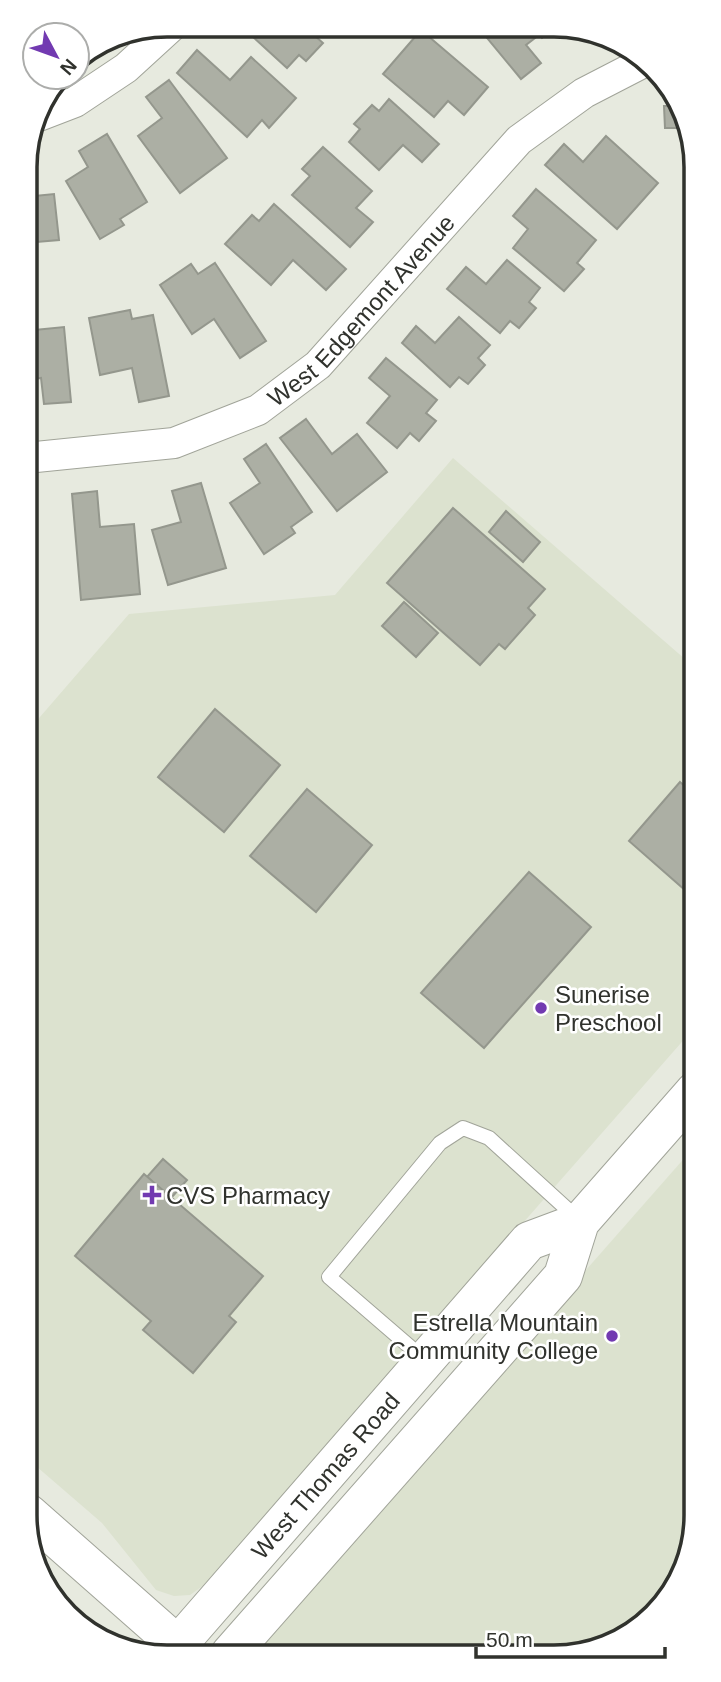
<svg xmlns="http://www.w3.org/2000/svg" width="721" height="1682" font-family="Helvetica,sans-serif">
<rect width="100%" height="100%" fill="#e7eadf"/>
<g fill="#dce2cf">
<polygon points="453,458 693,666 695,1027 207,1583 190,1595 174,1596 156,1590 102,1523 29,1460 27,732 129,614 335,595"/>
<polygon points="695,1146 696,1525 662,1609 591,1653 258,1654 258,1648 266,1634"/>
</g>
<g fill="#acafa4" stroke="#94978d" stroke-width="2">
<polygon points="240,25 325,26 315,36 323,43 306,61 299,55 287,68"/>
<polygon points="478,27 555,27 542,38 539,35 526,45 541,63 521,79"/>
<polygon points="421,30 488,87 464,115 448,101 434,117 383,74"/>
<polygon points="197,50 230,80 251,57 296,98 269,128 262,120 247,137 177,73"/>
<polygon points="169,80 227,158 180,193 138,136 162,118 146,97"/>
<polygon points="389,99 439,144 422,162 403,145 379,170 349,142 360,129 354,124 372,105 379,111"/>
<polygon points="664,106 678,106 683,115 683,128 665,128"/>
<polygon points="107,134 147,202 120,219 124,225 100,239 66,181 88,167 79,151"/>
<polygon points="606,136 658,183 617,229 545,165 564,144 583,162"/>
<polygon points="323,147 372,191 356,208 373,222 350,247 292,195 310,176 302,169"/>
<polygon points="536,189 596,240 577,263 584,269 564,291 513,248 528,229 513,216"/>
<polygon points="54,194 59,240 25,243 25,197"/>
<polygon points="274,204 346,269 326,290 293,260 271,285 225,244 252,215 259,221"/>
<polygon points="507,260 540,288 529,302 536,308 519,328 510,321 500,333 447,289 466,267 486,284"/>
<polygon points="215,263 266,341 240,358 214,319 192,334 160,285 191,264 198,274"/>
<polygon points="130,310 132,319 153,315 169,396 139,402 132,368 100,375 89,318"/>
<polygon points="459,317 490,345 478,358 485,365 468,384 459,377 450,387 402,343 416,326 435,343"/>
<polygon points="64,327 71,402 44,404 41,378 26,380 25,331"/>
<polygon points="386,358 437,400 426,413 436,421 419,441 410,433 397,448 367,423 390,396 369,378"/>
<polygon points="306,419 332,454 357,434 387,472 337,511 280,438"/>
<polygon points="266,444 312,512 291,527 295,533 264,554 230,503 260,483 244,459"/>
<polygon points="201,483 226,568 168,585 152,530 181,522 172,491"/>
<polygon points="97,491 100,527 134,524 140,594 81,600 72,494"/>
<polygon points="453,508 545,589 528,608 535,615 505,649 499,644 480,665 387,583"/>
<polygon points="506,511 540,542 523,562 489,532"/>
<polygon points="26,517 36,517 35,547 26,547"/>
<polygon points="404,602 438,633 416,657 382,626"/>
<polygon points="215,709 280,765 224,832 158,777"/>
<polygon points="680,782 694,794 694,898 629,841"/>
<polygon points="307,789 372,845 316,912 250,856"/>
<polygon points="529,872 591,927 484,1048 421,993"/>
<polygon points="163,1159 187,1180 171,1198 147,1177"/>
<polygon points="144,1174 263,1276 229,1316 236,1322 193,1373 143,1330 151,1321 75,1256"/>
</g>
<g fill="none" stroke-linecap="round" stroke-linejoin="round">
<defs>
<polyline id="lane" points="424,1359 329,1277 440,1143 463,1128 489,1138 579,1220"/>
<g id="street">
<polyline points="36,117 75,102 126,68 173,25"/>
<path id="s1" d="M26,458L174,443L258,410L318,365L519,140L584,93L646,61"/>
</g>
<g id="secondary">
<polyline points="230,1654 563,1276 580,1222 695,1091"/>
<path id="s2" d="M169,1655L529,1241L580,1222"/>
</g>
<polyline id="primary" points="29,1514 189,1655"/>
</defs>
<use href="#lane" stroke="#a1a499" stroke-width="16"/>
<use href="#street" stroke="#a1a499" stroke-width="32"/>
<use href="#secondary" stroke="#a1a499" stroke-width="40"/>
<use href="#primary" stroke="#a1a499" stroke-width="40"/>
<use href="#lane" stroke="#fff" stroke-width="14"/>
<use href="#street" stroke="#fff" stroke-width="30"/>
<use href="#secondary" stroke="#fff" stroke-width="38"/>
<use href="#primary" stroke="#fff" stroke-width="38"/>
</g>
<g fill="#723ab1" stroke="#fff" stroke-width="2.5">
<circle cx="541" cy="1008" r="7"/>
<path d="M148.5 1184.5h7v7h7v7h-7v7h-7v-7h-7v-7h7z"/>
<circle cx="612" cy="1336" r="7"/>
</g>
<g text-anchor="middle" dominant-baseline="central" stroke-width="5" stroke-linejoin="round" paint-order="stroke">
<g font-size="24" fill="#30322d" stroke="#fff">
<text stroke="none"><textPath href="#s1" startOffset="383">West Edgemont Avenue</textPath></text>
<text stroke="none"><textPath href="#s2" startOffset="238">West Thomas Road</textPath></text>
</g>
<g font-size="24" fill="#30322d" stroke="#fff" text-anchor="start">
<text x="555" y="994">Sunerise<tspan x="555" dy="28">Preschool</tspan></text>
<text x="166" y="1195">CVS Pharmacy</text>
<text x="598" y="1322" text-anchor="end">Estrella Mountain<tspan x="598" dy="28">Community College</tspan></text>
</g>
</g>
<path d="M0 0H721V1682H0ZM167 37H554A130 130 0 0 1 684 167V1515A130 130 0 0 1 554 1645H167A130 130 0 0 1 37 1515V167A130 130 0 0 1 167 37Z" fill="#fff" fill-rule="evenodd"/>
<path fill="none" stroke="#30322d" stroke-width="3.5" d="M167 37H554A130 130 0 0 1 684 167V1515A130 130 0 0 1 554 1645H167A130 130 0 0 1 37 1515V167A130 130 0 0 1 167 37Z"/>
<g transform="translate(56 56) rotate(131)"><circle r="33" fill="#ffffff" stroke="#acadab" stroke-width="2"/>
<path d="M0-5L12 26L0 18L-12 26Z" fill="#723ab1"/>
<text y="-10" font-size="19" font-weight="bold" text-anchor="middle" fill="#30322d">N</text>
</g>
<path d="M476 1647v10h189v-10" fill="none" stroke="#30322d" stroke-width="3.5"/>
<text x="486" y="1647" font-size="21" fill="#30322d" stroke="#ffffff" stroke-width="5" paint-order="stroke">50 m</text>
</svg>
